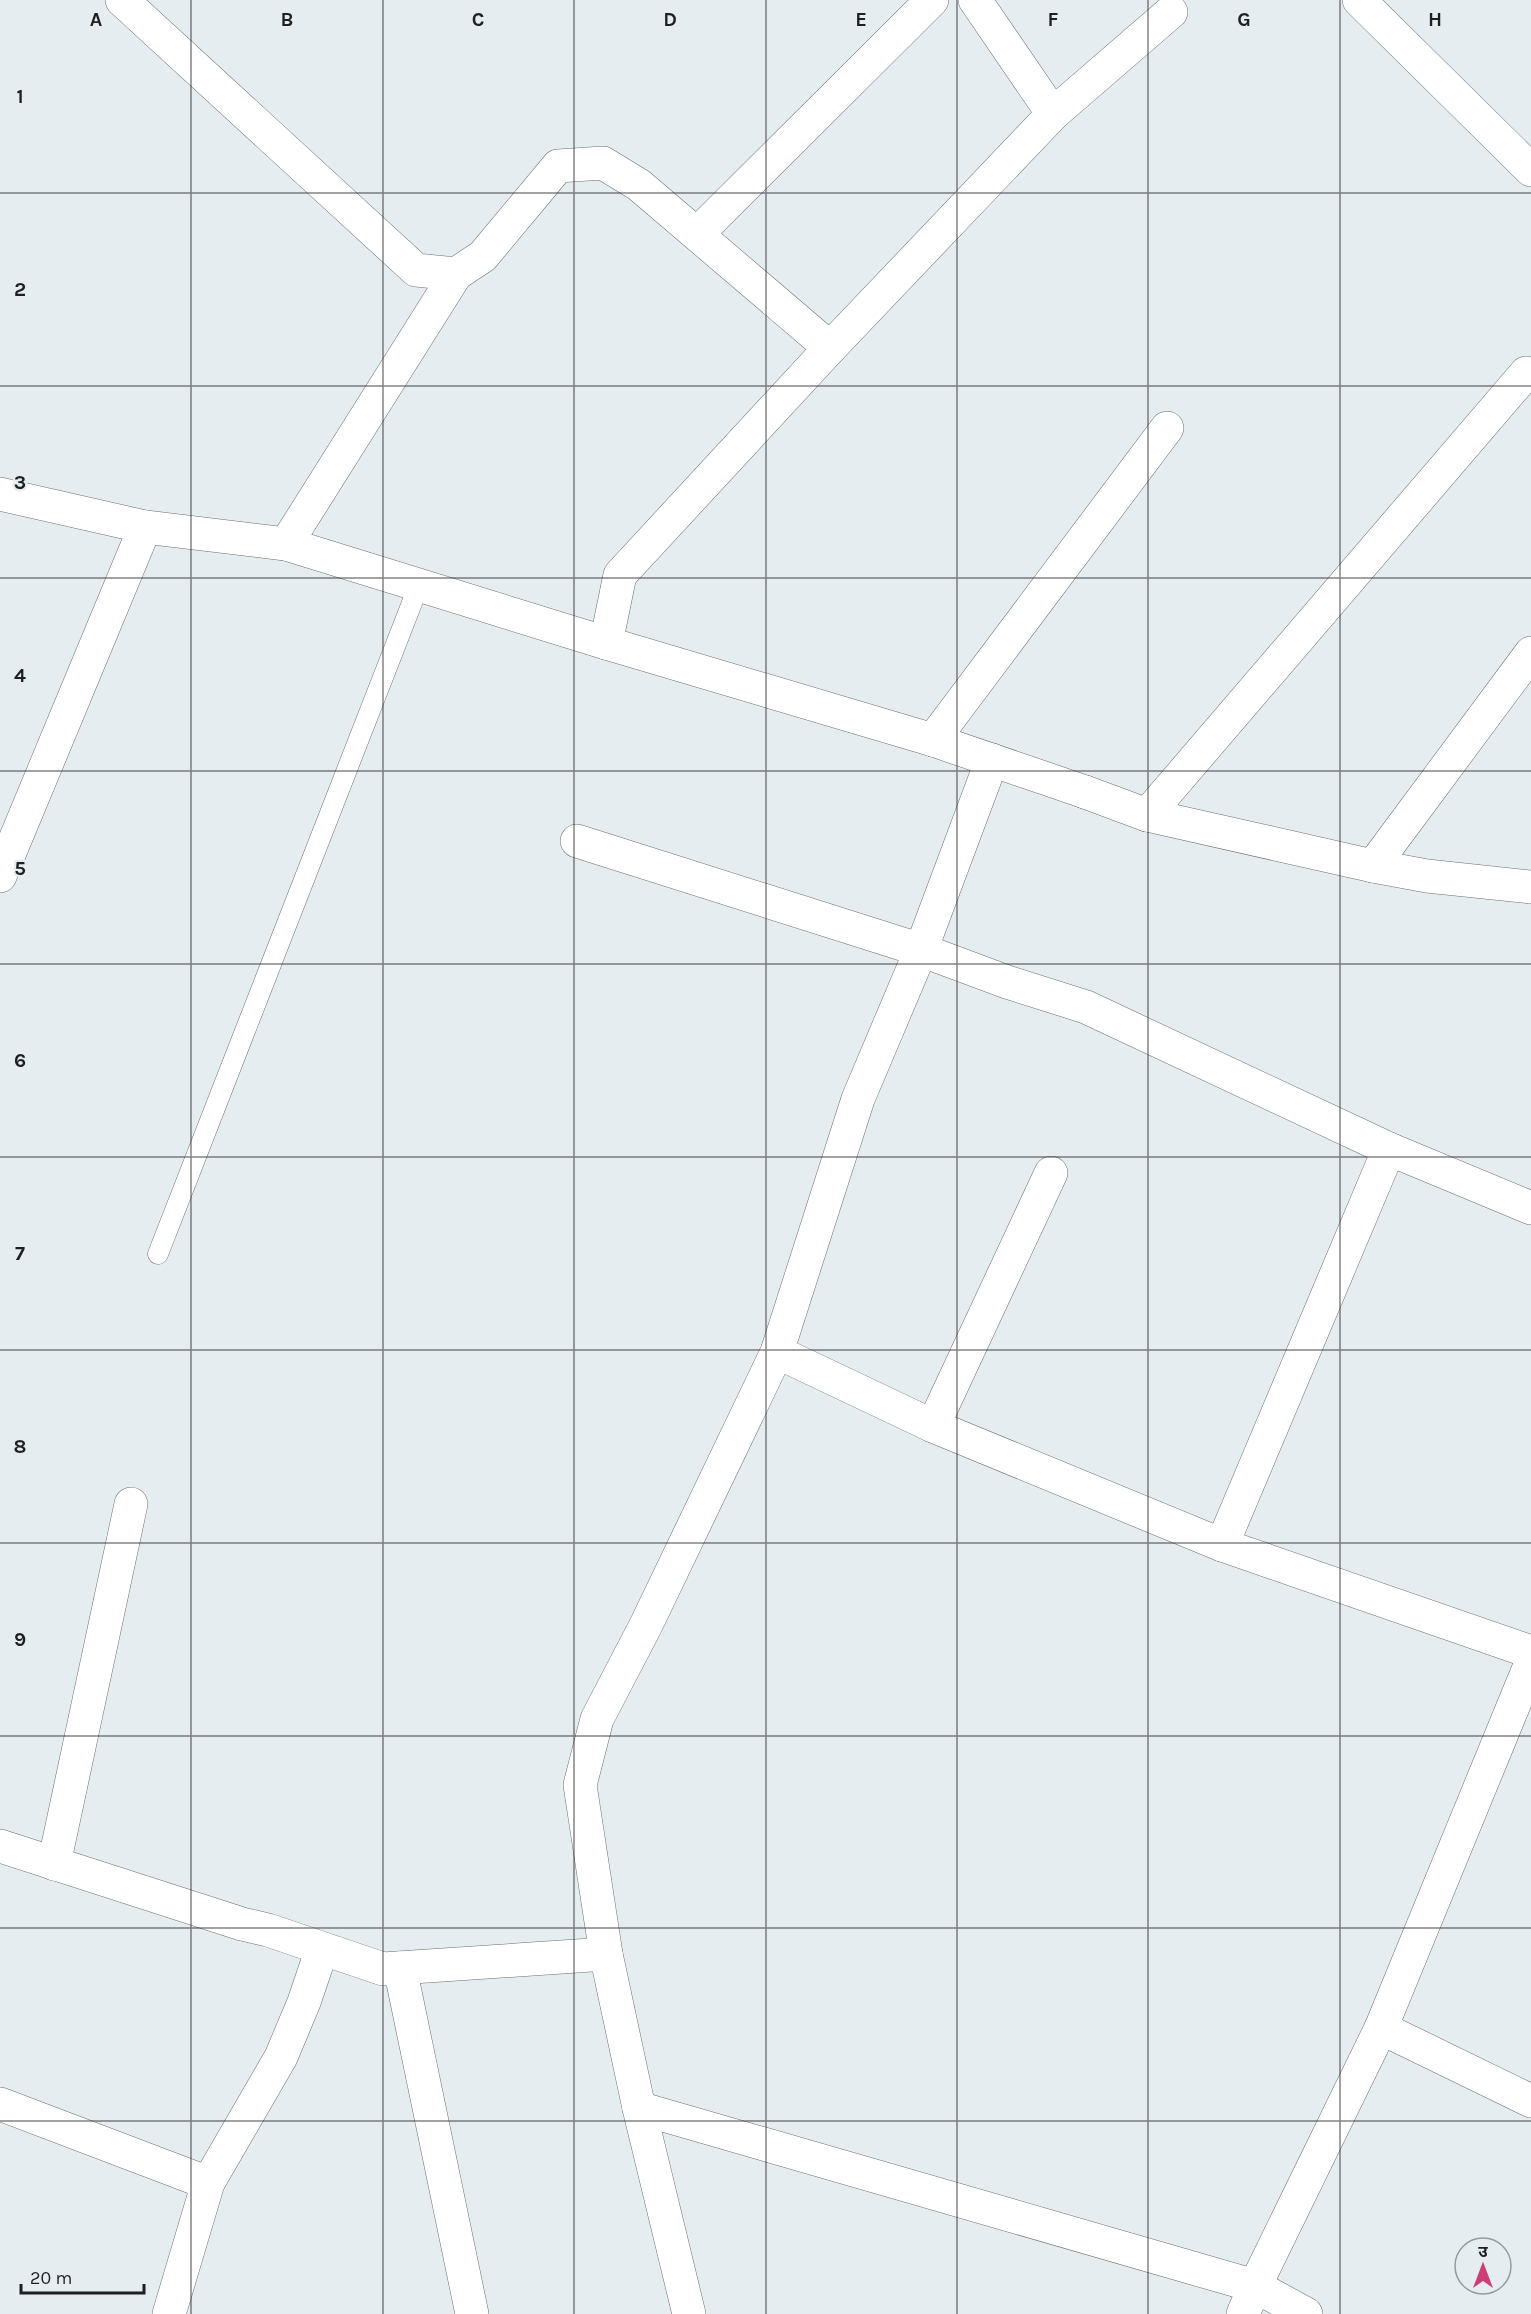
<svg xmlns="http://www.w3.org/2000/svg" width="1531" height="2314" font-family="Karla,'Noto Sans Devanagari',sans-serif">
<rect width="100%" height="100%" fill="#e6edf1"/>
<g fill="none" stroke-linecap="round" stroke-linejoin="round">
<defs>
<polyline id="service" points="158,1254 419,585"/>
<g id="minor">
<polyline points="122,0 416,270 456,274 483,256 558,166 603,163 639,185 830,348 1053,114 1171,12"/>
<polyline points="975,0 1053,114"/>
<polyline points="1359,0 1531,170"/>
<polyline points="697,234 932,0"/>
<polyline points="286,544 456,274"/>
<polyline points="606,643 620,575 830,348"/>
<polyline points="933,740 1167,428"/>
<polyline points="1085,792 1147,815 1373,866 1427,876 1531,887"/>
<polyline points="1147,815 1526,373"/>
<polyline points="577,841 921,950"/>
<polyline points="1373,866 1531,653"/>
<polyline points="0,876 145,527"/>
<polyline points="777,1352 933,1426 1222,1545 1531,1652"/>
<polyline points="933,1426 1051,1173"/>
<polyline points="1222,1545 1389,1149"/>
<polyline points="0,1846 242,1924 268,1930 383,1969 606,1954"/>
<polyline points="54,1864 131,1504"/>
<polyline points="400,1968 472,2314"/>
<polyline points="1381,2028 1531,2101"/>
<polyline points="0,2104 208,2183"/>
<polyline points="639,2108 1255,2286 1306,2314"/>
<polyline points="169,2314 208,2183 281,2057 304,2002 322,1949"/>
<polyline points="689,2314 639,2108 606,1954 580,1785 597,1719 646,1625 777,1352 858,1099 921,950 992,760"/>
<polyline points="1243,2314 1255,2286 1381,2028 1531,1663"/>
</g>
<g id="tertiary">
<polyline points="0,494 145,527 286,544 606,643 933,740 1085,792"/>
<polyline points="921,950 1007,982 1086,1007 1389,1149 1531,1208"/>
</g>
</defs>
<use href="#service" stroke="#697074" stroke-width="21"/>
<use href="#minor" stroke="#697074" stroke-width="34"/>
<use href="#tertiary" stroke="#697074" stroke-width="34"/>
<use href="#service" stroke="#fff" stroke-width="20"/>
<use href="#minor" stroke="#fff" stroke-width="33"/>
<use href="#tertiary" stroke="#fff" stroke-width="33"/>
</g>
<path fill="none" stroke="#1d1f21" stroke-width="1.5" stroke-opacity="0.55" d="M191,0V2314M383,0V2314M574,0V2314M766,0V2314M957,0V2314M1148,0V2314M1340,0V2314M0,193H1531M0,386H1531M0,578H1531M0,771H1531M0,964H1531M0,1157H1531M0,1350H1531M0,1543H1531M0,1736H1531M0,1928H1531M0,2121H1531"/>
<g font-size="20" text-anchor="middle" font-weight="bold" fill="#1d1f21" stroke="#e6edf1" stroke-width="4.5" stroke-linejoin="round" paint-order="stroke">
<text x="96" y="26">A</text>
<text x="287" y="26">B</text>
<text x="478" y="26">C</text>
<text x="670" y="26">D</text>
<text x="861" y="26">E</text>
<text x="1053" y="26">F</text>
<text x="1244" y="26">G</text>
<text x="1435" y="26">H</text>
<text x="20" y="103">1</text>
<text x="20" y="296">2</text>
<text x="20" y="489">3</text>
<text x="20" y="682">4</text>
<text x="20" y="875">5</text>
<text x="20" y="1067">6</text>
<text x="20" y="1260">7</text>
<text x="20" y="1453">8</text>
<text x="20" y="1646">9</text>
</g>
<g transform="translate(1483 2266)"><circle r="28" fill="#e6edf1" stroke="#969b9e" stroke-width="1.5"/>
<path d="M0-4.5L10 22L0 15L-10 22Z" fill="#ca4076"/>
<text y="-9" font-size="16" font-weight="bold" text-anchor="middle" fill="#1d1f21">उ</text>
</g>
<path d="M21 2284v9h123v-9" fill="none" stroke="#1d1f21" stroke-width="3"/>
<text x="30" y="2284" font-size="18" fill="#1d1f21" stroke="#e6edf1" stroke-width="4.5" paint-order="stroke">20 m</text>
</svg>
